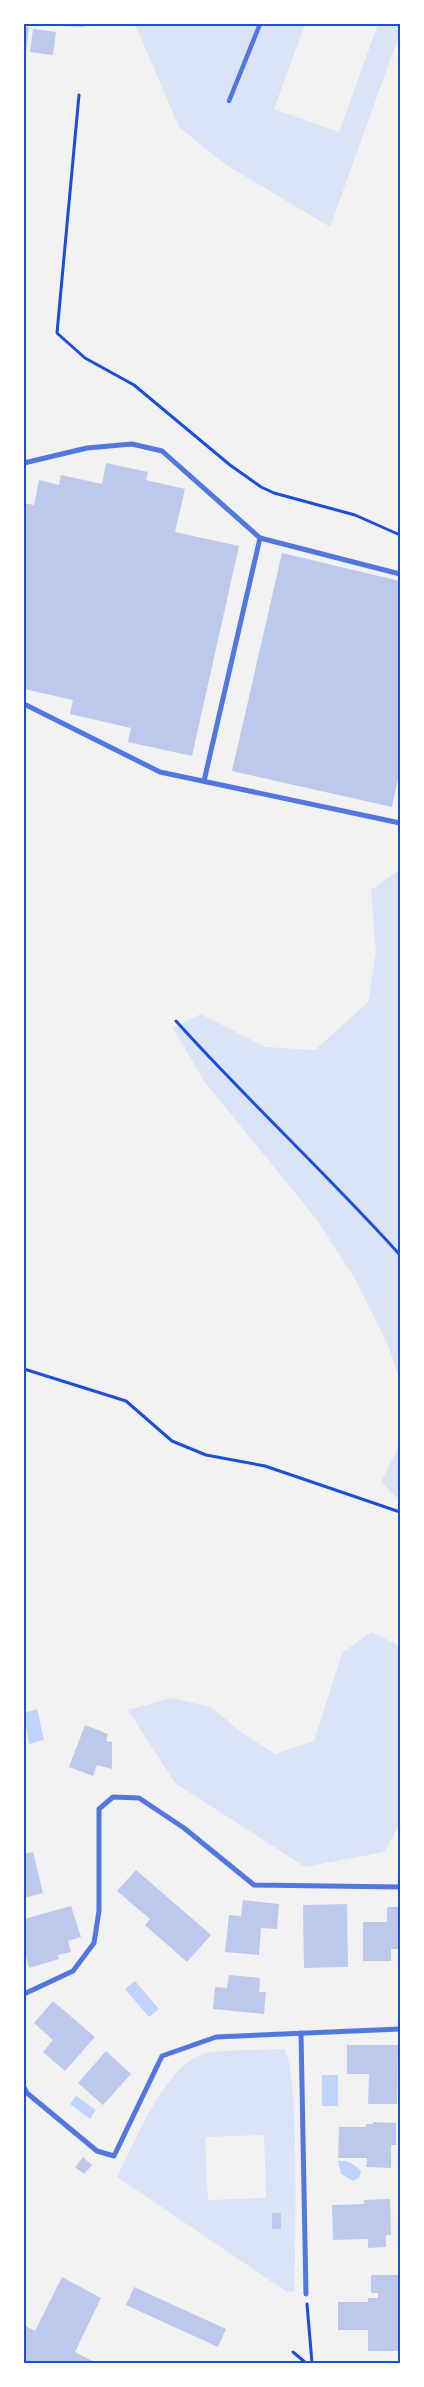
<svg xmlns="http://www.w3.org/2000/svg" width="424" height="2387" font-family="Commissioner,sans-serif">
<rect width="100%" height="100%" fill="#f2f2f2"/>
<g fill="#dbe4f7" fill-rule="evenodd">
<polygon points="135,24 305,24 274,109 339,132 378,24 400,24 400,33 330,227 223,163 179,127"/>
<polygon points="396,872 400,872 400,1380 388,1345 355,1279 317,1220 204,1081 173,1028 201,1014 265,1047 315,1050 368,1002 376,952 371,890"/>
<polygon points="400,1444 400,1501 381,1482"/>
<polygon points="371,1632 400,1646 400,1824 384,1852 305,1867 175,1783 128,1710 171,1698 211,1707 244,1734 275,1754 314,1741 342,1653"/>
<path d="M284,2049C301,2072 294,2252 295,2291L287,2292L117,2177C136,2141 163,2068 203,2054C219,2049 266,2050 284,2049ZM264,2135L266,2198L208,2200L205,2137Z"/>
</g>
<g fill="#bfd3fe">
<polygon points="37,1709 44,1740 29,1744 24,1713"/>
<polygon points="135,1981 159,2009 149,2017 125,1989"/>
<rect x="322" y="2075" width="16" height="31"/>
<polygon points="76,2096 96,2110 90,2119 70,2104"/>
<path d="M338,2161C347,2160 354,2164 361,2171L359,2178L353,2181L341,2174Z"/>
</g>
<g fill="#bdc9ec">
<polygon points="61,24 85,24 84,27 61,26"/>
<polygon points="24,27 29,27 25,62 24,62"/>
<polygon points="33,29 56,32 53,55 30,52"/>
<polygon points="106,463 148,472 146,480 185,489 175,532 239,546 192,756 128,742 131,728 70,714 73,700 24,689 24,503 34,505 39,480 59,485 61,475 102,484"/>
<polygon points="282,553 400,581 400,769 392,807 232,771"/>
<polygon points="85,1725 108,1734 106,1741 112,1742 112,1769 97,1765 93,1776 69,1767"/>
<polygon points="33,1852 43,1893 24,1898 24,1854"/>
<polygon points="136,1870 211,1935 187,1962 145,1925 150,1919 117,1891"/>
<polygon points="243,1900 279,1904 277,1929 261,1928 259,1955 225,1952 229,1915 241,1916"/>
<polygon points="347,1904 348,1967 304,1968 303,1905"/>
<polygon points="71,1906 81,1937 68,1941 71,1952 58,1955 59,1959 29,1968 24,1948 24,1919"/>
<polygon points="387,1907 400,1907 400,1949 391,1949 391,1961 363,1961 363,1922 387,1922"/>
<polygon points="229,1975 260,1978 259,1992 266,1992 264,2014 213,2009 215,1987 227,1988"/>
<polygon points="53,2001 95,2037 65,2071 43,2052 53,2040 34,2023"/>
<polygon points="347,2045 398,2045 397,2104 368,2104 369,2074 347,2074"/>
<polygon points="106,2051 131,2074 103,2105 78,2083"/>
<polygon points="373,2122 396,2123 396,2145 391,2145 391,2168 366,2167 367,2158 338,2158 339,2127 366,2127 366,2124 373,2124"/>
<polygon points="83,2157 92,2165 84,2174 75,2167"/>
<polygon points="390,2199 391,2235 386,2235 386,2247 368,2248 368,2239 333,2240 332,2205 364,2204 364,2200"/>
<rect x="272" y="2213" width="9" height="16"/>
<polygon points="371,2275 398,2275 398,2351 368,2351 368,2330 338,2330 338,2302 368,2302 368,2298 378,2298 378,2293 371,2293"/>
<polygon points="62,2277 101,2298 75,2352 96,2363 24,2363 24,2325 35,2331"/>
<polygon points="134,2287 226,2329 218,2347 126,2305"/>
</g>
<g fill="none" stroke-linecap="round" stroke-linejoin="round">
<g stroke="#1d4ed8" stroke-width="3">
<polyline points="79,95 57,333 85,358 134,385 230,465 261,487 274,493 355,515 400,535"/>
<path d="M176,1021C248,1101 328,1175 400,1255"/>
<polyline points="24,1369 126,1401 172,1441 206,1455 265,1466 400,1512"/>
<polyline points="307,2304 312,2363"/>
<polyline points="293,2352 306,2363"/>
</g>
<polyline stroke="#5277de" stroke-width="4.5" points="229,101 260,24"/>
<g stroke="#5277de" stroke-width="5">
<polyline points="24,463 87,448 132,444 162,451 260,538 400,574"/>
<polyline points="24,704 160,772 400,823"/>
<polyline points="204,781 260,538"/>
<polyline points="24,1994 73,1971 94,1943 99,1911 99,1809 113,1797 139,1798 184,1828 254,1885 400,1887"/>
<polyline points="301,2033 306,2294"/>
<polyline points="24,2087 27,2093 97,2151 114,2156 162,2056 216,2037 400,2029"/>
</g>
</g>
<rect width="424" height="2387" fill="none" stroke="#ffffff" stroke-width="50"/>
<rect x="25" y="25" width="374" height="2337" fill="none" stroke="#1d4ed8" stroke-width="2"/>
</svg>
